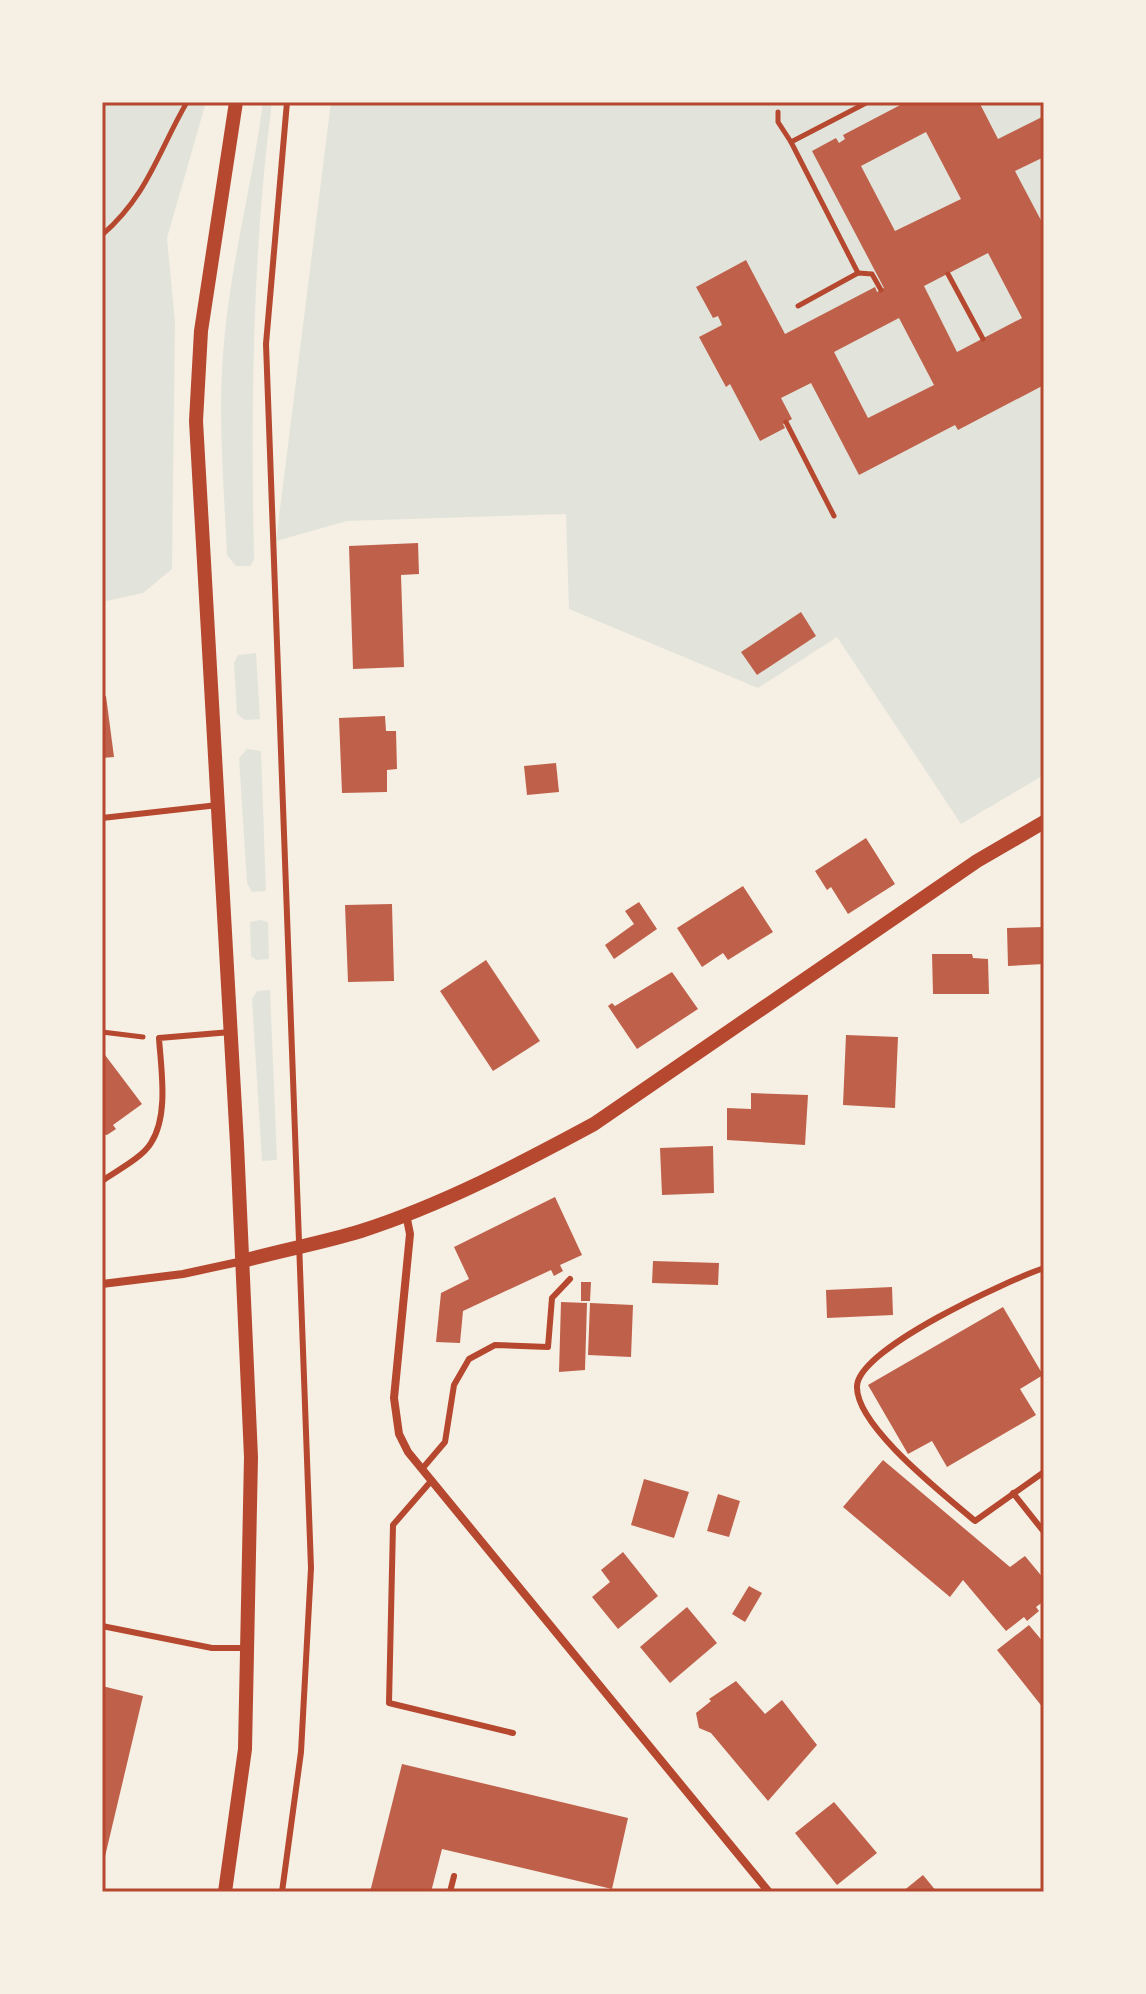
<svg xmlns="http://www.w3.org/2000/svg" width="1146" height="1994" font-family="Arial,sans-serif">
<rect width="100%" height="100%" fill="#f6efe4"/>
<g fill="#e2e4dc">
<polygon points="102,102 206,102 167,238 175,323 172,569 143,593 102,602"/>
<path d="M263,102H272C252,255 251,407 254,560L250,566H236L227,555C224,488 218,421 223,354C229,269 252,187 263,102Z"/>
<polygon points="331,102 1044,102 1044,775 961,824 837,637 758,688 569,609 566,514 347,521 276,541"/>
<polygon points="256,653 260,719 245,720 237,714 234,663 238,655"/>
<polygon points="247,749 261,751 266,891 252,892 247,883 239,758"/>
<polygon points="261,920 268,922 269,959 256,960 251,956 250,922"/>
<polygon points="270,990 277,1160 262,1161 252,999 257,991"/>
</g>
<g fill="#bf614a" fill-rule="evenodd">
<path d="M906,102H979L998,139L1044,116V157L1015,171L1044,226V385L958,430L955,425L859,475L811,383L781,398L792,419L783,424L785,428L760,441L730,384L726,387L699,337L722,325L718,316L713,318L696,287L746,260L785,334L875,287L877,292L884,288L812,151L836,138L839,143L845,139L843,135ZM926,132L961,199L895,231L861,166ZM988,253L1022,318L957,352L924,286ZM899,318L934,385L868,418L834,352Z"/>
<polygon points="418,543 419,574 401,575 404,667 353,669 349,546"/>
<polygon points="801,612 816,636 757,675 741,652"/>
<polygon points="106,696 114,757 102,758 102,697"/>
<polygon points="385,716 386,731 396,731 397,769 387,770 387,792 342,793 339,718"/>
<polygon points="556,763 559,792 527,795 524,766"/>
<polygon points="866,838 895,884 848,914 831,887 827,890 815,871"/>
<polygon points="743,886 773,932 728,960 723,953 702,967 677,928"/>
<polygon points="639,902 657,929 614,959 605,945 634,924 625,911"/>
<polygon points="392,904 394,981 348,982 345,905"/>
<polygon points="1044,927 1044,964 1008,966 1007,928"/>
<polygon points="932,954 972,954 973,958 988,959 989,994 933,994"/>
<polygon points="486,960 540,1041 493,1071 440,991"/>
<polygon points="672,972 698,1009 637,1049 608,1006 612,1003 615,1006"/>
<polygon points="846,1035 898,1037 895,1108 843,1105"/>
<polygon points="102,1051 142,1104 113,1125 116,1129 107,1135 102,1134"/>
<polygon points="751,1093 808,1095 805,1145 727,1140 727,1108 751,1109"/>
<polygon points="713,1146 714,1193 662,1195 660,1148"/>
<polygon points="555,1197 582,1255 560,1265 563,1271 554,1276 551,1270 463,1311 460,1343 436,1342 441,1293 469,1279 454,1247"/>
<polygon points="653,1261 719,1263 718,1285 652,1283"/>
<polygon points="581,1282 591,1282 590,1301 581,1301"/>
<polygon points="892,1287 893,1315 827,1318 826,1290"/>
<polygon points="561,1302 587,1303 585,1370 559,1372"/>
<polygon points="590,1303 633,1305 631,1357 588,1355"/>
<polygon points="1003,1307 1043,1375 1020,1389 1036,1415 947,1467 932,1441 908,1454 868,1385"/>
<polygon points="883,1460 1010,1567 1025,1556 1044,1579 1044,1601 1036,1607 1039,1611 1027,1621 1024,1617 1006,1631 963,1580 950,1597 843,1507"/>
<polygon points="644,1479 689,1492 674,1538 631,1525"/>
<polygon points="718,1494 740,1501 729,1537 707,1531"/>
<polygon points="623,1552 658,1596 618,1629 592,1597 610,1582 601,1570"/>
<polygon points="749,1586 762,1593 745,1622 732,1614"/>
<polygon points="687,1607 717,1643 670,1683 640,1647"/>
<polygon points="1029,1625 1044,1643 1044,1709 997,1650"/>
<polygon points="736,1681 765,1714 782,1700 817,1745 768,1801 711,1733 699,1728 696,1713 711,1701 709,1699"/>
<polygon points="102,1686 143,1696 103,1865 102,1865"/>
<polygon points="402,1764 628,1818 612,1889 442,1849 431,1892 370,1892"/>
<polygon points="834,1802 877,1853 837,1885 795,1833"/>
<polygon points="923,1875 937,1892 902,1892"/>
</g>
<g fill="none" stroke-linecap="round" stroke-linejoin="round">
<g stroke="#b5482f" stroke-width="5">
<polyline points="778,112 778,122 791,142 868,102"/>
<polyline points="791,142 858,273"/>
<path d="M102,235C148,195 158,152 187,102"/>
<polyline points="948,274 983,339"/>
<polyline points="798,306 858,273 872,274 881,290"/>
<polyline points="786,422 834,516"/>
<polyline points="102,1032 143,1037"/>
</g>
<g stroke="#b5482f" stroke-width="6">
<polyline points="102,818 218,805"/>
<path d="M102,1181C116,1171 142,1158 151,1143C169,1115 161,1069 159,1038L231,1032"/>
<path d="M1044,1268C1009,1280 859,1348 857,1386C855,1426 946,1496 975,1521L1044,1472"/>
<polyline points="422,1469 445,1442 454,1385 469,1359 495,1345 548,1347 552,1298 570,1279"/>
<polyline points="432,1480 393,1525 389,1703 513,1733"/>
<polyline points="1013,1493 1044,1532"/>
<polyline points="102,1626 212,1648 246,1648"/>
<polyline points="282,1892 301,1752 311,1568 266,344 287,102"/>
<polyline points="450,1892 454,1876"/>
</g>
<g stroke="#b5482f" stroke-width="8">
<polyline points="406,1214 410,1234 394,1398 399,1434 408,1452 769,1892"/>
<polyline points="102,1284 183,1274 243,1261"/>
</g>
<g stroke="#b5482f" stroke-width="14">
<path d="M243,1261C282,1250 322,1243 361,1231C442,1205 520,1164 594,1124L977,861L1044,822"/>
<polyline points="225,1892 245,1749 251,1457 237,1144 196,421 201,331 236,102"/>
</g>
</g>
<rect width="1146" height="1994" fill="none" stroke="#f6efe4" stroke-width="208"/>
<rect x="104" y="104" width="938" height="1786" fill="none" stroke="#b5482f" stroke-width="3"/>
</svg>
